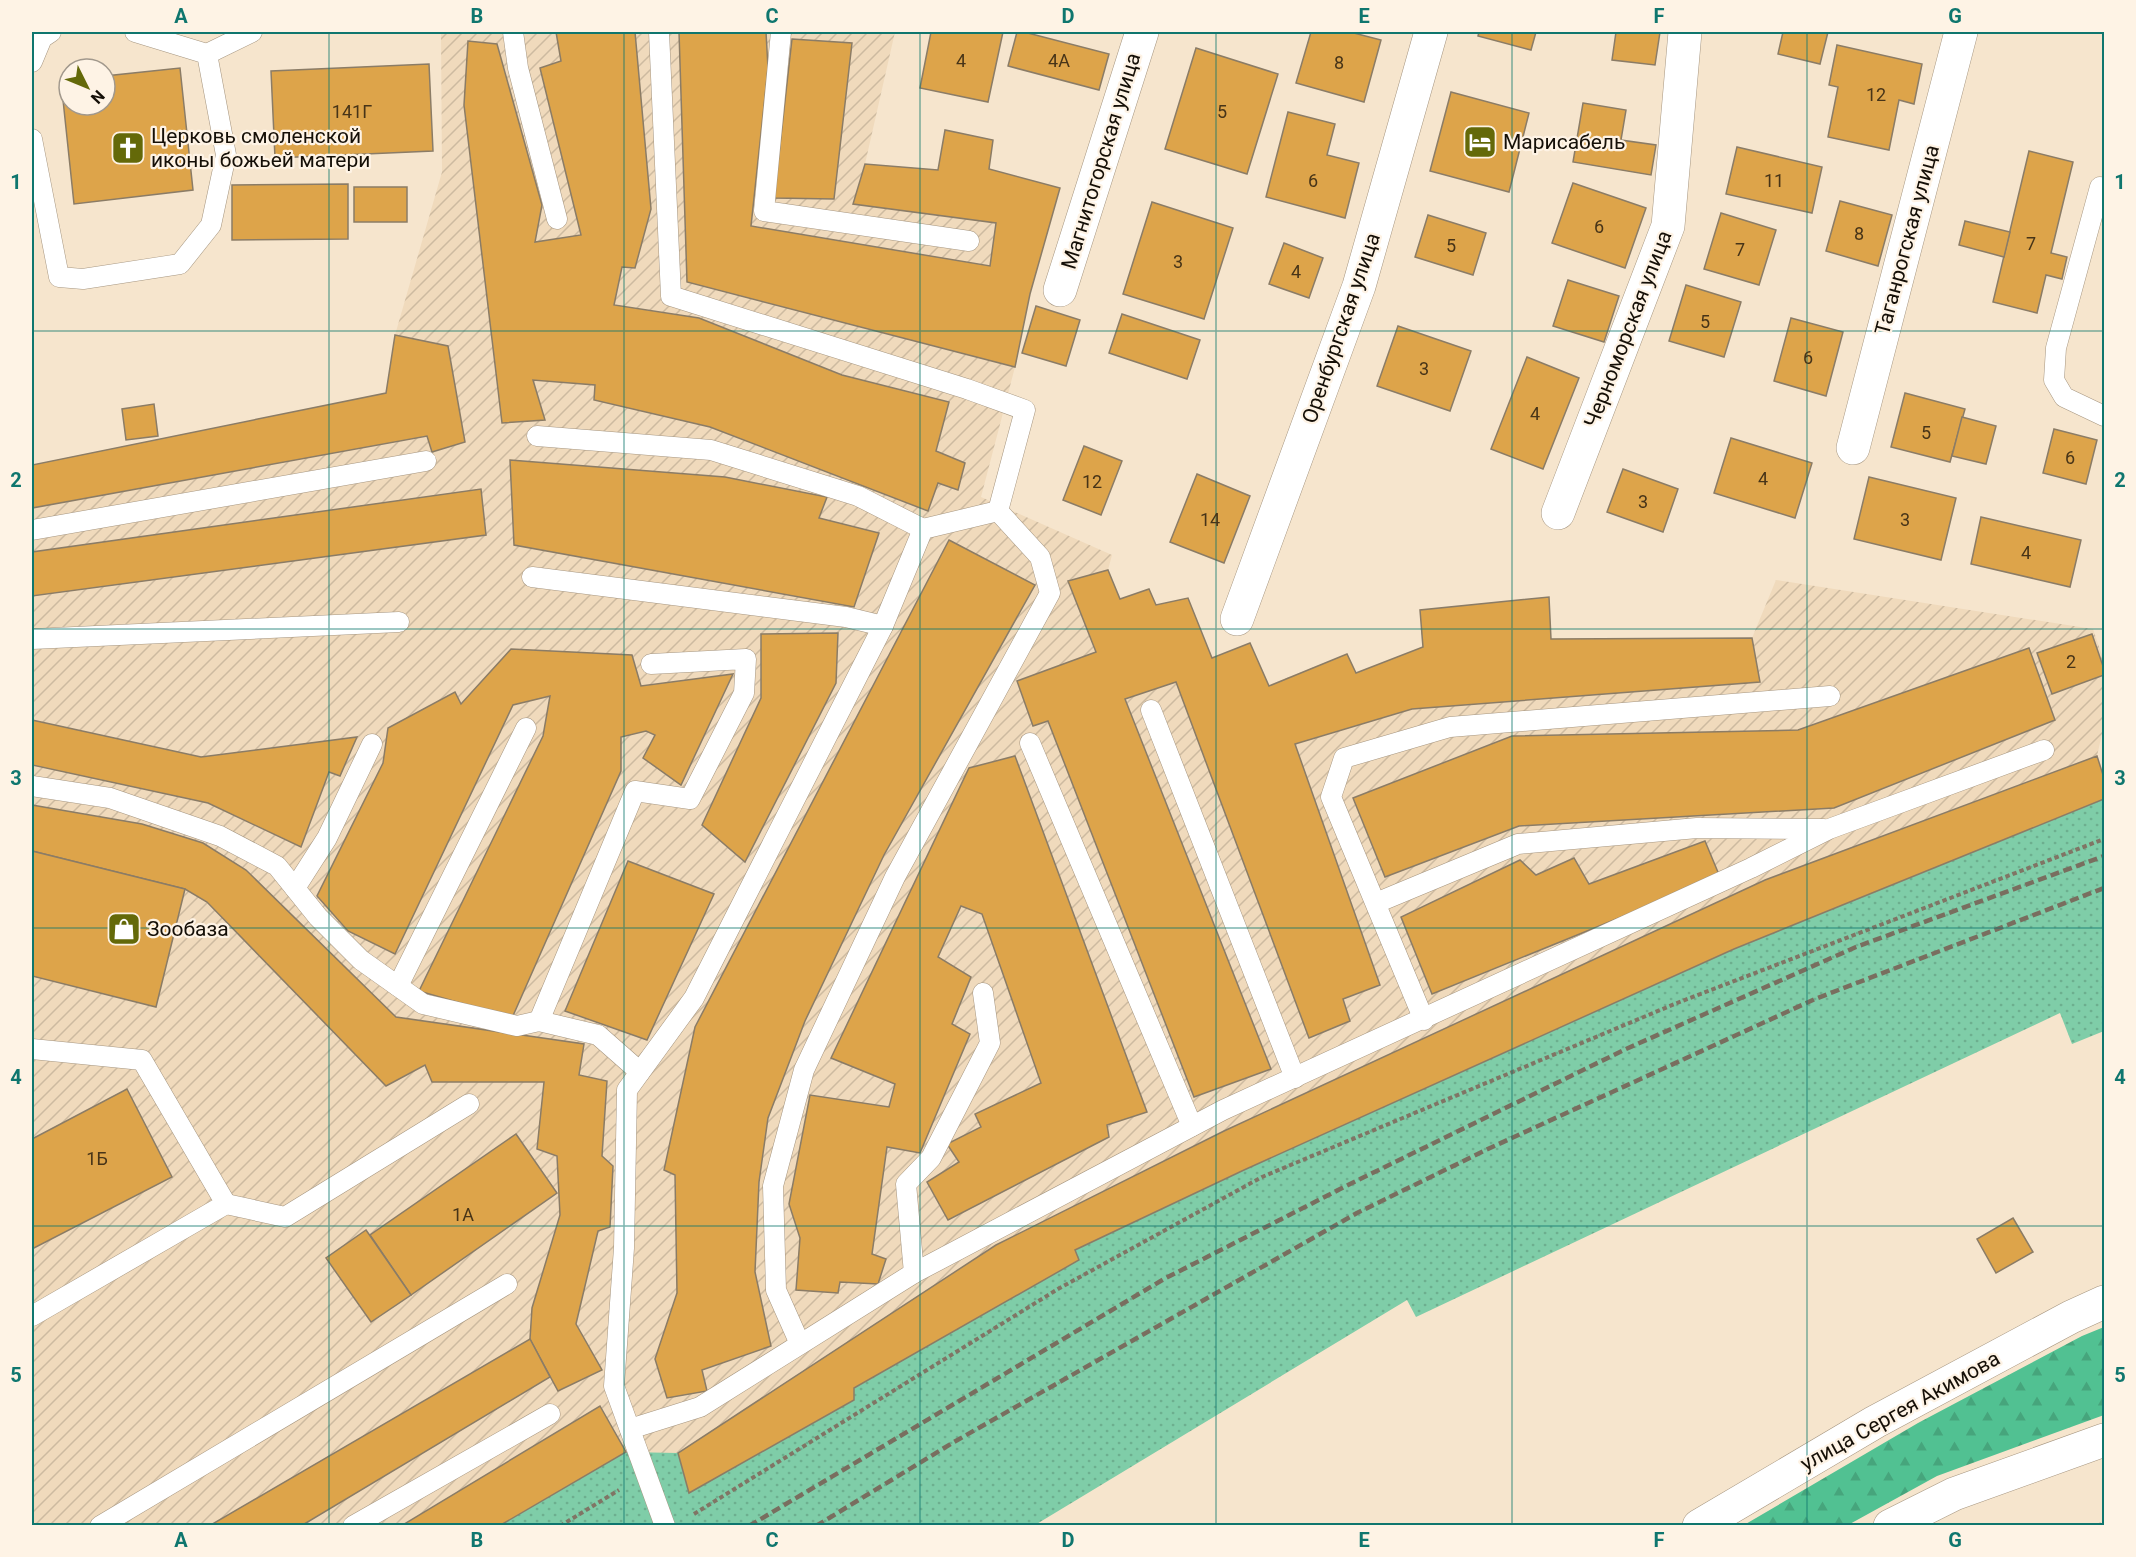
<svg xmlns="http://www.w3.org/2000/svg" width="2136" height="1557" font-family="Roboto,sans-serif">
<defs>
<pattern id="industrial-furrows" width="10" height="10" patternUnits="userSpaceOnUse" patternTransform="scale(1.5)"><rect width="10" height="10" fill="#f0dabc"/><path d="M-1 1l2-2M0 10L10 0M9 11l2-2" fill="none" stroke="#cdbaa0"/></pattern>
<pattern id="grass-dots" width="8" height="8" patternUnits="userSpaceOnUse" patternTransform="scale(1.5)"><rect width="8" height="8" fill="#7fcda8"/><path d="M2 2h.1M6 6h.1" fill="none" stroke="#6daf8f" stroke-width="1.8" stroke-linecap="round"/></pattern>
<pattern id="forest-firs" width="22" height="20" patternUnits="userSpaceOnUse" patternTransform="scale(1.5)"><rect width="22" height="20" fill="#51c192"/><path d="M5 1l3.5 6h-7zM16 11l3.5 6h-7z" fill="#46a57c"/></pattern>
</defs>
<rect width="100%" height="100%" fill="#f6e5cd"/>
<polygon fill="url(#industrial-furrows)" points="441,32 895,32 865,164 938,170 945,130 993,140 989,169 1060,188 1030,294 1015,367 981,497 1112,555 1108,570 1120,599 1156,605 1188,598 1212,658 1250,643 1269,685 1347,654 1356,673 1422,647 1420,610 1549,597 1551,639 1752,638 1776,580 2093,629 2104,661 2104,725 2097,756 2104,778 2104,799 1734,949 1244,1170 1075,1250 854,1400 689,1493 499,1525 32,1526 32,465 386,393 395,335 442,172"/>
<polygon fill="url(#grass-dots)" points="2104,799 2104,1031 2072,1044 2060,1013 1416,1317 1407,1300 1035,1525 499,1526 626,1452 678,1453 690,1492 854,1400 854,1388 1075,1250 1244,1170 1734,949"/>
<polygon fill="url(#forest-firs)" points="2104,1327 2104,1415 1937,1476 1848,1525 1744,1525 1918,1423 2082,1336"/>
<g fill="#dda44a" stroke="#8b7c66" stroke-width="1.5">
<polygon points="556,32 635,32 651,209 635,268 622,267 614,305 699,318 842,375 949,402 936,451 965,463 958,490 938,483 928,511 710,427 594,400 595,385 533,380 545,420 502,423 464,105 468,41 497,44 542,205 535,242 581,235 540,68 561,61"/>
<polygon points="679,32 766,32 768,68 751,226 990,266 996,223 853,204 865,164 938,170 945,130 993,140 989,169 1060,188 1030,294 1015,367 687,282"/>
<polygon points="931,32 1003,32 988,102 920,88"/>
<polygon points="1017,32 1024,32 1109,54 1099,90 1008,66"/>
<polygon points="1311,32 1350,32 1381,40 1364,102 1296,83"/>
<polygon points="1479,32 1536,32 1531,50 1478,36"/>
<polygon points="1616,32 1660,32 1655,65 1612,60"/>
<polygon points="1783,32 1828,32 1820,64 1778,54"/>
<polygon points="792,39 852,43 834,199 774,198"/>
<polygon points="1837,45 1922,64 1914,104 1899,100 1889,150 1828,137 1838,87 1829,85"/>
<polygon points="1196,48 1278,74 1247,174 1165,149"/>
<polygon points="429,64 433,151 275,158 271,71"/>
<polygon points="180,68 193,190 74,204 61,81 69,80 69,105 105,105 105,76"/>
<polygon points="1451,92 1529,113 1509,192 1430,171"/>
<polygon points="1583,103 1626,110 1621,140 1656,145 1651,175 1573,162"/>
<polygon points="1288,112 1335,124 1327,155 1359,163 1345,218 1266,197"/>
<polygon points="1737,147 1822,167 1812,213 1726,194"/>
<polygon points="2029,151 2073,162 2051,253 2067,257 2062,279 2046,275 2037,313 1993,302"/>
<polygon points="1573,183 1646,208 1625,268 1552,243"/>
<polygon points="348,184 348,239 232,240 232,185"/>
<rect x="354" y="187" width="53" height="35"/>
<polygon points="1840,201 1892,215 1878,266 1826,251"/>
<polygon points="1152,202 1233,228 1204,319 1123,294"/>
<polygon points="1721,213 1776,230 1759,285 1704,269"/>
<polygon points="1428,215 1486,233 1473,275 1415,257"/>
<polygon points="1965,221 2010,232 2004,257 1959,245"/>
<polygon points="1284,243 1323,258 1309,298 1269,284"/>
<polygon points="1568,280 1619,296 1604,342 1553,326"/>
<polygon points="1686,285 1741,302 1724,357 1669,341"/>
<polygon points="1036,306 1080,320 1066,366 1022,353"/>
<polygon points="1122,314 1200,340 1187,379 1109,353"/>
<polygon points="1791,318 1843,332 1826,396 1774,381"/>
<polygon points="1398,326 1471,351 1450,411 1377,386"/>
<polygon points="395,335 448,346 465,442 432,452 427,436 32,508 32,465 386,393"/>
<polygon points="1527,357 1579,378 1543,469 1491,449"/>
<polygon points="1905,393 1965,409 1950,462 1891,447"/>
<polygon points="154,404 158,436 126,440 122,409"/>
<polygon points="1962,417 1996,426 1986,464 1952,456"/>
<polygon points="2054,429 2097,440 2086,484 2043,473"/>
<polygon points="1731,438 1812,463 1795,518 1714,493"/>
<polygon points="1084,446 1122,461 1101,515 1063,500"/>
<polygon points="510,460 725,477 827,497 819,518 879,533 854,607 514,545"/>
<polygon points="1623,469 1678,489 1663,532 1607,512"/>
<polygon points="1197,474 1250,496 1224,563 1170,542"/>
<polygon points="1869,477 1956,498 1941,560 1854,539"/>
<polygon points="481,489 486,535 32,596 32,552"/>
<polygon points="1981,517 2081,540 2070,587 1971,564"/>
<polygon points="949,540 1035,585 884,855 805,1021 768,1118 759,1182 755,1272 771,1346 702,1370 707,1391 667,1398 655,1359 677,1293 675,1175 664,1170 695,1027"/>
<polygon points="1108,570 1120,599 1149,589 1156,605 1188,598 1212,658 1250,643 1269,686 1347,654 1356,673 1423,647 1420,610 1549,597 1551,639 1752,638 1760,682 1412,709 1295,744 1380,985 1343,999 1350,1021 1309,1038 1176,682 1125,699 1271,1069 1194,1097 1048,721 1033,726 1017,681 1096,652 1068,581"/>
<polygon points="838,633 836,683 745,862 702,825 761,698 761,634"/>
<polygon points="2092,634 2104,669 2104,675 2052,694 2037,653"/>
<polygon points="2029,648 2055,720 1834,808 1519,826 1385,877 1353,798 1512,736 1798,730"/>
<polygon points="511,649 632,655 641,686 733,674 681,785 643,758 655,735 646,731 621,737 621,771 512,1018 419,991 543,736 550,696 513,705 395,954 348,931 317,896 383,763 388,728 455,692 461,704"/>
<polygon points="32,720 201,757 357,737 340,776 329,772 301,847 208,803 32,765"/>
<polygon points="1015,756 1147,1112 1107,1125 1109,1137 948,1220 927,1182 959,1162 947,1144 981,1127 975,1114 1041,1083 982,914 961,906 938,957 971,977 952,1024 970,1034 920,1153 887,1147 872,1254 886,1259 878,1284 840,1282 838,1293 796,1290 800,1238 789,1204 810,1095 889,1107 895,1084 831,1058 969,768"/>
<polygon points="2097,756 2104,778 2104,799 1734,949 1244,1170 1075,1250 1079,1260 854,1388 854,1400 689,1493 678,1453 996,1245 1224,1131 1765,880"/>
<polygon points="32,805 142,824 203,843 246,870 396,1017 584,1044 579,1075 607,1081 602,1156 613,1166 610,1227 598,1231 576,1324 602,1370 558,1391 530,1339 532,1308 560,1215 557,1156 537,1149 544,1082 432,1082 425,1065 386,1086 207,902 185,889 32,851"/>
<polygon points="1705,841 1720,877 1432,994 1401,917 1520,860 1536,875 1574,858 1589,884"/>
<polygon points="32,851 185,889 156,1007 32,976"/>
<polygon points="628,861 714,894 647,1040 565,1011"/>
<polygon points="127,1089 172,1177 32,1249 32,1139"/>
<polygon points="516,1134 557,1193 411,1295 370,1235"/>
<polygon points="2013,1218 2033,1252 1996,1273 1977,1239"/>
<polygon points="366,1230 411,1295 371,1322 326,1258"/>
<polygon points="530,1339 550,1377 301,1526 209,1526"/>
<polygon points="600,1406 626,1452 499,1526 401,1526"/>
</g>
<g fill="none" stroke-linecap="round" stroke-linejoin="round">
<defs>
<g id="service">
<polyline points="513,32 518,68 557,219"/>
<polyline points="659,32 671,296 967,389 1025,410 998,511"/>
<polyline points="781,32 764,211 969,241"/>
<polyline points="207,54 252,32"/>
<polyline points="32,62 42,38 51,32"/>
<polyline points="32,139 59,277 83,279 180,264 211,225 226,155 207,54 135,32"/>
<polyline points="2100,187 2056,348 2054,380 2064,397 2104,416"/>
<polyline points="537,436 711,450 858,496 923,529"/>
<polyline points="32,530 426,461"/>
<polyline points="532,577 846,617 883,626"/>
<polyline points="32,639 399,622"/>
<polyline points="1151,710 1295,1078"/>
<polyline points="1030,743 1192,1126"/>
<polyline points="32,786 110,798 220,836 277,866 318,917 361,960 423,1004 517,1026 539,1021 598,1035 640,1072"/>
<polyline points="295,888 327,838 372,744"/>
<polyline points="1376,903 1518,844 1697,828 1824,829"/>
<polyline points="398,986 526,728"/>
<polyline points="1424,1020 1331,797 1344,758 1450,727 1830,696"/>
<polyline points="539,1021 635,791 690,799 744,693 746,659 651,664"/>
<polyline points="32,1049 142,1060 226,1204 32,1316"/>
<polyline points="226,1204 285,1217 469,1104"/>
<polyline points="914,1273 906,1184 931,1158 990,1043 983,993"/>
<polyline points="800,1344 776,1290 773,1186 804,1070 895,877 1050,593 1040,557 998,511"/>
<polyline points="630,1429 700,1407 914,1273 1223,1110 1751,868 1829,829 2044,750"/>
<polyline points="100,1526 507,1284"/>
<polyline points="353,1526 550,1414"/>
<polyline points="665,1526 614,1386 624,1248 627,1090 694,998 883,626 923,529 998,511"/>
</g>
<g id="minor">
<polyline points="1060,290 1142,32"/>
<polyline points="1853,448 1961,32"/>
<polyline points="1558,513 1668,226 1685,32"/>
<polyline points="1237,619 1359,286 1431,32"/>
</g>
<g id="secondary">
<polyline points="1699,1526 1875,1422 2071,1317 2104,1302"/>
<polyline points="1890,1526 1954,1494 2104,1440"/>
</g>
</defs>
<use href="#service" stroke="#a69680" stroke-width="21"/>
<use href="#minor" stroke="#a69680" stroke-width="34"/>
<use href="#secondary" stroke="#a69680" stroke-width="34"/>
<g stroke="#807565" stroke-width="4" stroke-dasharray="4.5 3" stroke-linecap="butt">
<polyline points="694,1514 1058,1289 1262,1177 1677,1003 2104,839"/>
<polyline points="560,1526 619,1490"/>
<polyline points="2097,1526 2104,1523"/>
</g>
<use href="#service" stroke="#fff" stroke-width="20"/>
<use href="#minor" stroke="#fff" stroke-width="33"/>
<use href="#secondary" stroke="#fff" stroke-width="33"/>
<g stroke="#796e5f" stroke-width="4.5" stroke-dasharray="9 4.5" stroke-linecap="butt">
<polyline points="749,1526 1164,1279 1348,1185 1626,1049 1856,947 2104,856"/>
<polyline points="816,1526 954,1442 1357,1213 1490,1148 1815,999 2104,888"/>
</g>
</g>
<path fill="none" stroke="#0f766e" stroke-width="1.5" stroke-opacity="0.55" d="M329,32V1526M624,32V1526M920,32V1526M1216,32V1526M1512,32V1526M1807,32V1526M32,331H2104M32,629H2104M32,928H2104M32,1226H2104"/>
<defs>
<symbol id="hotel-square" viewBox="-11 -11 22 22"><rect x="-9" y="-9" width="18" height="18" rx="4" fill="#646909" stroke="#fef3e5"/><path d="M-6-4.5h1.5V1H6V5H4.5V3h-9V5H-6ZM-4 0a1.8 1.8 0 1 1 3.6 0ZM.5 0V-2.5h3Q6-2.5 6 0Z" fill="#fff"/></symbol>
<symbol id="church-square" viewBox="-11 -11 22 22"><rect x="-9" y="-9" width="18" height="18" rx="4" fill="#646909" stroke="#fef3e5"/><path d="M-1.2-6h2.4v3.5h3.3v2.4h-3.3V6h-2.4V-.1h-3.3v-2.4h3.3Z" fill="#fff"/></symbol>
<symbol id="shop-square" viewBox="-11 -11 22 22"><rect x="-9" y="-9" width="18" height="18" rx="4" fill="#646909" stroke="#fef3e5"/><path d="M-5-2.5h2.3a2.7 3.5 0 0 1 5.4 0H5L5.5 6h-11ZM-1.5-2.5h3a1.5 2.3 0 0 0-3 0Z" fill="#fff"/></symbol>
</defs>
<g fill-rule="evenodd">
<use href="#hotel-square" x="1461" y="123" width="38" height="38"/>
<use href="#church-square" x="109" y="129" width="38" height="38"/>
<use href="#shop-square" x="105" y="910" width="38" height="38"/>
</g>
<g text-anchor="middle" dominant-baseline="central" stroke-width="4.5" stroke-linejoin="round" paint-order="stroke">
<g font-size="18" fill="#473418">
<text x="961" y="60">4</text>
<text x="1059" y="60">4А</text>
<text x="1339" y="62">8</text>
<text x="1876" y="94">12</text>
<text x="352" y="111">141Г</text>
<text x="1222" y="111">5</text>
<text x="1313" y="180">6</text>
<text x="1774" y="180">11</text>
<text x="1599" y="226">6</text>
<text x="1859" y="233">8</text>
<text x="2031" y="243">7</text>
<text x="1451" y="245">5</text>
<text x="1740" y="249">7</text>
<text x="1178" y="261">3</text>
<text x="1296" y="271">4</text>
<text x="1705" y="321">5</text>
<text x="1808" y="357">6</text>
<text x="1424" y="368">3</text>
<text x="1535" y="413">4</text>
<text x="1926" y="432">5</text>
<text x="2070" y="457">6</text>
<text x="1763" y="478">4</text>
<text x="1092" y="481">12</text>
<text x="1643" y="501">3</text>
<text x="1210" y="519">14</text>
<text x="1905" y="519">3</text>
<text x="2026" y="552">4</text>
<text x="2071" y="661">2</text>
<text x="97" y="1158">1Б</text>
<text x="463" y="1214">1А</text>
</g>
<g font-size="21" fill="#150f07" stroke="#fef3e5" text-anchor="start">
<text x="151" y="136">Церковь смоленской<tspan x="151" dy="24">иконы божьей матери</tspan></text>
<text x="1503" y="142">Марисабель</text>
<text x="147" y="929">Зообаза</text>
</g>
<g font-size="21" fill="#150f07" stroke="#fef3e5">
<text transform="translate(1101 161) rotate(-73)">Магнитогорская улица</text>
<text transform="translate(1907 240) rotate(-75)">Таганрогская улица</text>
<text transform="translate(1341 328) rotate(-71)">Оренбургская улица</text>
<text transform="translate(1628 329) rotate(-69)">Черноморская улица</text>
<text transform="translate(1900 1411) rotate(-29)">улица Сергея Акимова</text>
</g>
</g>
<rect width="2136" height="1557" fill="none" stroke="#fef3e5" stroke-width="66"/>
<g transform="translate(87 87) rotate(133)"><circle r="28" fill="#fef3e5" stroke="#a1988c" stroke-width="1.5"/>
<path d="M0-4.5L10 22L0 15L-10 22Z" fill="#646909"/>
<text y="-9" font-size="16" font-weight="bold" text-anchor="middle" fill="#150f07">N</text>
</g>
<rect x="33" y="33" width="2070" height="1491" fill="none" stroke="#0f766e" stroke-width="2"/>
<g font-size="20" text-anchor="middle" font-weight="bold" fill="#0f766e">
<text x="181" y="23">A</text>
<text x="477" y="23">B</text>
<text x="772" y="23">C</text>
<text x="1068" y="23">D</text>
<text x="1364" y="23">E</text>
<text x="1659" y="23">F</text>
<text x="1955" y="23">G</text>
<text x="16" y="189">1</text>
<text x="2120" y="189">1</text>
<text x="16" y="487">2</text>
<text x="2120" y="487">2</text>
<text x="16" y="785">3</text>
<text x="2120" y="785">3</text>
<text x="16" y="1084">4</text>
<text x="2120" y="1084">4</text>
<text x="16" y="1382">5</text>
<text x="2120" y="1382">5</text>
<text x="181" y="1547">A</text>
<text x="477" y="1547">B</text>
<text x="772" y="1547">C</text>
<text x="1068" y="1547">D</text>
<text x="1364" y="1547">E</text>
<text x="1659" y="1547">F</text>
<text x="1955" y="1547">G</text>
</g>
</svg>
